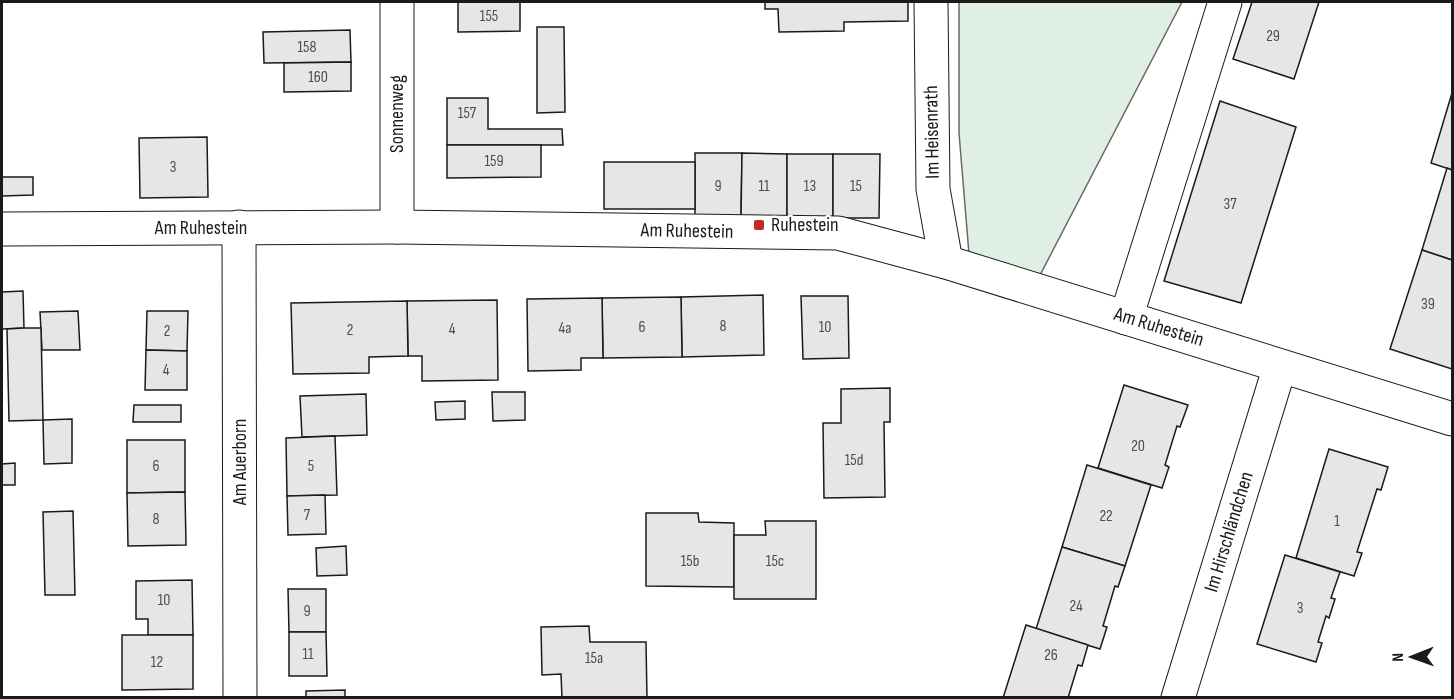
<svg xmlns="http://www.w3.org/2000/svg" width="1454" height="699" font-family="'Sofia Sans Condensed',sans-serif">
<rect width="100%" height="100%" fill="#fff"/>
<polygon fill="#e0efe3" stroke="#6a6a6a" stroke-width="1.5" points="959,2 1182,2 1039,277 969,254 959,133"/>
<g fill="#e6e6e6" stroke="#1a1a1a" stroke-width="1.5">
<polygon points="458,2 520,2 520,31 458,32"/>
<polygon points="765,2 908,2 908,21 844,22 844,31 779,32 778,9 765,9"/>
<polygon points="1252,2 1319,2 1294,79 1233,59"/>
<polygon points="537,27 564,27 565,112 537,113"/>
<polygon points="350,30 351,62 264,63 263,32"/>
<polygon points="351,62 351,91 284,92 284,63"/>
<polygon points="1452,93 1452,170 1431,163"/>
<polygon points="447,98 488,98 488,129 562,129 563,145 447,145"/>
<polygon points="1220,101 1296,127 1241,303 1164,281"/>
<polygon points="207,137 208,197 140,198 139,138"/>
<polygon points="447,145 541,145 541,177 447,178"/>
<polygon points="695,153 742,153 741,217 695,217"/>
<polygon points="742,153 787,154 787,217 741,217"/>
<polygon points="787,154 833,154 833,218 787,217"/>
<polygon points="833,154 880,154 879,218 833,218"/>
<rect x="604" y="162" width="91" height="47"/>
<polygon points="1447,168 1452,170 1452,260 1422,250"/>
<polygon points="2,177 33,177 33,195 2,196"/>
<polygon points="1422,250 1452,260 1452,369 1390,349"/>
<polygon points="23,291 24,328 2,329 2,292"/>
<polygon points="763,295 764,355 682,357 681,297"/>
<polygon points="801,296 848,296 849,358 803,359"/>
<polygon points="681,297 682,357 603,358 602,298"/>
<polygon points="602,298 603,358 581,358 581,370 528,371 527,299"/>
<polygon points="497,300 498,380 422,381 422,356 408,356 407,301"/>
<polygon points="407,301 408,356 369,357 369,373 293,374 291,303"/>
<polygon points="78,311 80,350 42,350 40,312"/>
<polygon points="147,311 188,311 187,351 146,350"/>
<polygon points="24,328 41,328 43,420 9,421 7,329"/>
<polygon points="146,350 187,351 187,390 145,390"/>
<polygon points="1124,385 1188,405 1180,427 1177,426 1165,465 1169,467 1162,488 1098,468"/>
<polygon points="890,388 890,422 884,422 885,497 824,498 823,423 841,423 841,389"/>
<polygon points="492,392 525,392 525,420 493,421"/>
<polygon points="366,394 367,435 302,437 300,396"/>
<polygon points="465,401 465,419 436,420 435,402"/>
<polygon points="134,405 181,405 181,422 133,422"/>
<polygon points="72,419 72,463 44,464 43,420"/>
<polygon points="335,436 337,495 287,496 286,438"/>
<polygon points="127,440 185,440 185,492 127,493"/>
<polygon points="1329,449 1388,467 1381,490 1377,489 1357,552 1362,553 1354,576 1296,558"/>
<polygon points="15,463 15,485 2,485 2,464"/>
<polygon points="1087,465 1151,485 1125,566 1062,547"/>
<polygon points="185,492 186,545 128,546 127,493"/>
<polygon points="325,495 326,534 288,535 287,496"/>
<polygon points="73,511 75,595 45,595 43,512"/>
<polygon points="646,513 698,513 699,522 734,523 734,587 646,586"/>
<polygon points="765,521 816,521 816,599 734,599 734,535 766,535"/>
<polygon points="346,546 347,575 317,576 316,548"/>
<polygon points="1062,547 1125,566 1118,587 1115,586 1103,626 1107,627 1100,649 1036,629"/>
<polygon points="1285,555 1340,572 1331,598 1335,599 1329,618 1326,616 1318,642 1322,643 1316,662 1257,644"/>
<polygon points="192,580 193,635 148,635 148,619 136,619 136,581"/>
<polygon points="288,589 326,589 326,632 289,632"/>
<polygon points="1026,625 1088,645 1082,666 1078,665 1068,698 1003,698"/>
<polygon points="589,626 590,642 646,642 647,698 562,698 561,674 542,675 541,627"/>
<polygon points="289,632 326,632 327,676 289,676"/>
<polygon points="122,635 193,635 193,689 122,690"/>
<polygon points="345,690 345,698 306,698 306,691"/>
</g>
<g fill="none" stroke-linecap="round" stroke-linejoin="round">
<defs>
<g id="minor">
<polyline points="397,2 397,227"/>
<polyline points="931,2 933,189 946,262"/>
<polyline points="239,227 240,698"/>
<polyline points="2,229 397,227 838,233 946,262 1452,419"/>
<polyline points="1126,318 1225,2"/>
<polyline points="1178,698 1280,366"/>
</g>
</defs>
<use href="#minor" stroke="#1a1a1a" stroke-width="35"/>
<use href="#minor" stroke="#fff" stroke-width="33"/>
</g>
<rect fill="#c62828" stroke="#fff" stroke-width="2" x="753" y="219" width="12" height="12" rx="3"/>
<g text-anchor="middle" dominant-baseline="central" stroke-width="4.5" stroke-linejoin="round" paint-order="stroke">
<g font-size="16" fill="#4d4d4d">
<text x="489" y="16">155</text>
<text x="1273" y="36">29</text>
<text x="307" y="47">158</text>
<text x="318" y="77">160</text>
<text x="467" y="113">157</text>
<text x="494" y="161">159</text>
<text x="173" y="167">3</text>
<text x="718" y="186">9</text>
<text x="764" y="186">11</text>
<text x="810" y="186">13</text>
<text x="856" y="186">15</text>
<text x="1230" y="204">37</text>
<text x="1428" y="304">39</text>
<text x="723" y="326">8</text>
<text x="642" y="327">6</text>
<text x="825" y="327">10</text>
<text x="565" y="328">4a</text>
<text x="452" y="329">4</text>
<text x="350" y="330">2</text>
<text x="167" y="331">2</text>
<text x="166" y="370">4</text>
<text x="1138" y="446">20</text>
<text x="854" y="460">15d</text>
<text x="156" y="466">6</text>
<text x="311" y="466">5</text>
<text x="307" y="515">7</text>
<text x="1106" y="516">22</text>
<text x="156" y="519">8</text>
<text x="1337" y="521">1</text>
<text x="690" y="561">15b</text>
<text x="775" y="561">15c</text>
<text x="164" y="600">10</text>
<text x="1076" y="606">24</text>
<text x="1300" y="608">3</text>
<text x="307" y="611">9</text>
<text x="308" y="654">11</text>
<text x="1051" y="655">26</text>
<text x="594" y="658">15a</text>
<text x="157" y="662">12</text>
</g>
<g font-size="20" fill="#1a1a1a" stroke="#fff">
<text transform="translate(397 114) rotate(-90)">Sonnenweg</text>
<text transform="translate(932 132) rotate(-91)">Im Heisenrath</text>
<text x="201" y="228">Am Ruhestein</text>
<text transform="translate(687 231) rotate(1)">Am Ruhestein</text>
<text transform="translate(1159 327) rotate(17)">Am Ruhestein</text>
<text transform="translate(240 462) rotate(-90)">Am Auerborn</text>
<text transform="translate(1229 532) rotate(-73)">Im Hirschländchen</text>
</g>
<g font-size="20" fill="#1a1a1a" stroke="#fff" text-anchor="start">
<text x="771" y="225">Ruhestein</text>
</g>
</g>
<rect width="1454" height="699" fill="none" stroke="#1a1a1a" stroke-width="6"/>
<g transform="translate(1412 657) rotate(269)" stroke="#ffffff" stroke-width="4.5" paint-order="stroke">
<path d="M0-4.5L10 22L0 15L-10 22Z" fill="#1a1a1a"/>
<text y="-9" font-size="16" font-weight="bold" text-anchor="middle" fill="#1a1a1a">N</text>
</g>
</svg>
